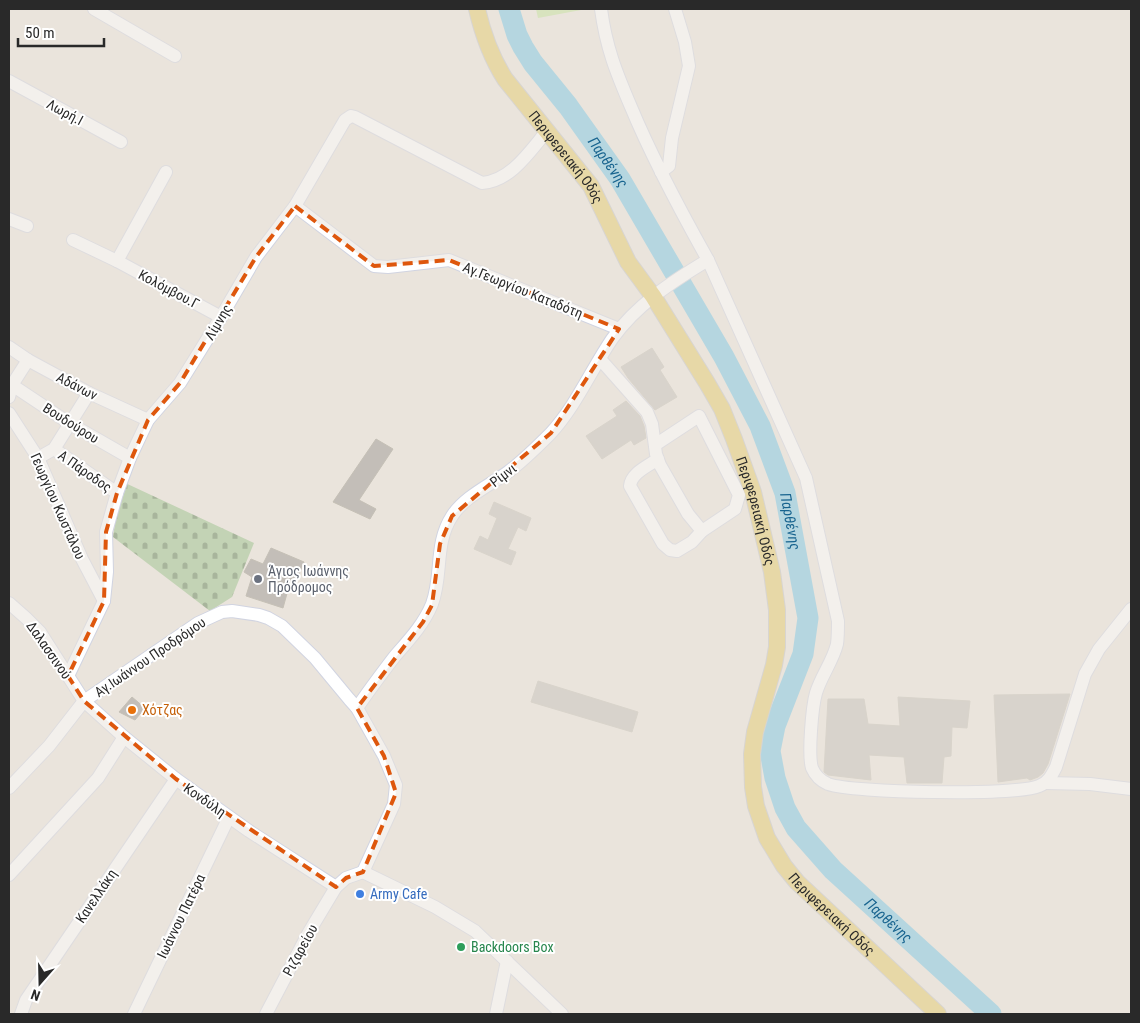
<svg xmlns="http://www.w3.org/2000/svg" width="1140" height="1023" font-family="'Roboto Condensed',sans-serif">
<defs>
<pattern id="cemetery-stones" width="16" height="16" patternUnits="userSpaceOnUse" patternTransform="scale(1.25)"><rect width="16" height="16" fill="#c3d3b5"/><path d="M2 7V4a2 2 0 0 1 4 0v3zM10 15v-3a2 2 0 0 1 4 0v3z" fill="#a8b59c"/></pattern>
</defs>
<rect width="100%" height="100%" fill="#eae4dc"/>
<polygon fill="url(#cemetery-stones)" points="121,481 254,543 232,597 210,611 113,537"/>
<polygon fill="#c3e399" points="536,9 580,9 581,10 538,18"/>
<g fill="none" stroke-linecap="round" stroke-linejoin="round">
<path stroke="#77c6e4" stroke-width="21" id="s1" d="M509,9L517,35L523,47L533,63L568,106L620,179L724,357L760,426L785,493L808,618L803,654L775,726L770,751L775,778L785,808L796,828L833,870L991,1014"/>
</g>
<g fill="#c3beb8" stroke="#c5c0b6">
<polygon points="652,348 664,367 660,370 677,397 655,410 628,378 621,367"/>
<polygon points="626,401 640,416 644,426 646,438 634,445 631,440 602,459 586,436 617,416 613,410"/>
<polygon points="376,439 393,449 359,500 376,509 370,519 333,502"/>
<polygon points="494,502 531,518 526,531 518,527 508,549 516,552 511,565 474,549 480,536 488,540 497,518 489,514"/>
<polygon points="271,548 304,562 296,581 291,579 283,608 246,596 252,577 244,572 251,559 263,564"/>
<polygon points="538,681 638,712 632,732 531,702"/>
<polygon points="1070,694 1048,764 1043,773 1038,777 1030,780 1027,778 998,782 994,695"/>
<polygon points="132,697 145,708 135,720 119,712"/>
<polygon points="898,697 970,701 967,728 952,727 951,756 944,757 942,783 907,783 904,757 869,755 871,780 828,775 824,772 828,699 864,699 868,724 900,726"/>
</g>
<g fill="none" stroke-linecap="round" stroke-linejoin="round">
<defs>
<g id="minor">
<polyline points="94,9 175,56"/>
<polyline points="9,81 121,142"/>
<polyline points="661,172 669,166 672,138 689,66 685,42 675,9"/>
<polyline points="295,206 374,266 388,267 449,260 619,329"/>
<polyline points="9,219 27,226"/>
<polyline points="73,240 117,261 221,317"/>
<path d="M708,260L806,478L838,621C838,629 838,637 837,644C833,661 821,676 816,693C812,707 808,755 812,768C815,775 821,781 828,784C852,793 1016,796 1039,786C1048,783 1052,775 1056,767L1085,674L1099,649L1131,609"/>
<polyline points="117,261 166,172"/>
<polyline points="9,347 28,360 89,393 148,420"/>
<path d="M600,359L647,412L652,424L656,454L660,465L688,514L702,531L692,542L677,551L670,550L663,544L630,486C631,473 648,466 658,459"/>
<polyline points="12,385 69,423 130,458"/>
<polyline points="9,397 12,385 28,360"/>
<polyline points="9,413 38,458 82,559 104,601"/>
<polyline points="655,445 699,416 739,495 735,509 702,531"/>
<polyline points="54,449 117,493"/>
<polyline points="38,458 54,449 89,393"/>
<polyline points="9,603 26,618 40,632 84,701 124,737 176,779 249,831 336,887"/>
<path d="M68,676L104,601L107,572L106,532L117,493L130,458L148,420L180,383L221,317L256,257L295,206L345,120L351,116L355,117L482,183C511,181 530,151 547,131"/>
<path d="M357,708C369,690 382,673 395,656C409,640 424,624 432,604C443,574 434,544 452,516C464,497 490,485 508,472C523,461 537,447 550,434C576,406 591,370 612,339C636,305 673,281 708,260C680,210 653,160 631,107C616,72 606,47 601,9"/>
<polyline points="1046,783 1090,784 1131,789"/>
<polyline points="9,788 49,746 84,701 198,623 222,612 232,611 259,615 268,618 282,626 315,658 349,699 357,708 384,756 396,785 394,804 363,872"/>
<polyline points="363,872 435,907 475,931 562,1014"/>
<polyline points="9,875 98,778 124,737"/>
<polyline points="21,1014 26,1000 176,779"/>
<polyline points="134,1014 229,817"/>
<polyline points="266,1014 309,932 336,887 346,878 363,872"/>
<polyline points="496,1014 507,961"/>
</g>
<g id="major">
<path id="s2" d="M477,9C483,35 491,57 505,79L591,186L628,262L653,296L707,383L722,409L734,439L753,492L772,572L777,610V647L774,665L755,732L752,754L753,787L756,806L767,838L784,866L797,882L938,1014"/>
</g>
</defs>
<use href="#minor" stroke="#d1d4e1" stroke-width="14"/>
<use href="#major" stroke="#c3c3c3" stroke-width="18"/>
<use href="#minor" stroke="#fff" stroke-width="12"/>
<use href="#major" stroke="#e5c966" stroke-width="16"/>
</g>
<path d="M0 0H1140V1023H0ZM295,206L374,266L449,260L619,329L551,433L452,516L440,544L432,605L423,622L357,708L384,756L396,793L363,872L346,878L336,887L176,779L84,701L68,676L104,601L106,532L117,493L148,420L180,383L256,257Z" fill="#eae4dc" fill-opacity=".55" fill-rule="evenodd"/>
<path fill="none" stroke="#de570d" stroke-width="4" stroke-dasharray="10 6" stroke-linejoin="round" d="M295,206L374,266L449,260L619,329L551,433L452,516L440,544L432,605L423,622L357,708L384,756L396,793L363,872L346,878L336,887L176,779L84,701L68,676L104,601L106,532L117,493L148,420L180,383L256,257Z"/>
<circle fill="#6b7280" stroke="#fff" stroke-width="2" cx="258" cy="579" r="5"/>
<circle fill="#e8710a" stroke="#fff" stroke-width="2" cx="132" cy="710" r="5"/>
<circle fill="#3f7fe0" stroke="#fff" stroke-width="2" cx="360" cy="894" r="5"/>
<circle fill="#2e9e5b" stroke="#fff" stroke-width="2" cx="461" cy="947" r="5"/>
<g text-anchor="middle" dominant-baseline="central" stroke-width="4" stroke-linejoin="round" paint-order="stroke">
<g font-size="14" fill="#292929" stroke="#fff">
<text transform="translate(65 112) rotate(28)">Λωρή.Ι</text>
<text stroke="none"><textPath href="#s2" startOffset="175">Περιφερειακή Οδός</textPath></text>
<text transform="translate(169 289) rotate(28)">Κολόμβου.Γ</text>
<text transform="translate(523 290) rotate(22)">Αγ.Γεωργίου Καταδότη</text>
<text transform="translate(218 322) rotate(-59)">Λίμνης</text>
<text transform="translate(77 386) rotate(27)">Αδάνων</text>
<text transform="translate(71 423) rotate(32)">Βουδούρου</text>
<text transform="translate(85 471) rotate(35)">Α Πάροδος</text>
<text transform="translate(503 475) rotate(-37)">Ρίμνι</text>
<text transform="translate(58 506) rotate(66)">Γεωργίου Κωστάλου</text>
<text stroke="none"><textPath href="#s2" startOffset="580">Περιφερειακή Οδός</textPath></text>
<text transform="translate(49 650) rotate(55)">Δαλασσινού</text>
<text transform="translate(150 657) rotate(-34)">Αγ.Ιωάννου Προδρόμου</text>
<text transform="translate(205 800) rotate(35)">Κονδύλη</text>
<text transform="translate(96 896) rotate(-56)">Κανελλάκη</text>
<text stroke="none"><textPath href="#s2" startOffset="1015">Περιφερειακή Οδός</textPath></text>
<text transform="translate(181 916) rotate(-64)">Ιωάννου Πατέρα</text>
<text transform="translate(300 950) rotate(-61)">Ριζαρείου</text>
</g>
<g font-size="14" fill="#5b616d" stroke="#fff" text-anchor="start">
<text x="268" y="571">Άγιος Ιωάννης<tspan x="268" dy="16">Πρόδρομος</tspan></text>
</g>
<g font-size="14" fill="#c56008" stroke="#fff" text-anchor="start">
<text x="142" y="710">Χότζας</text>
</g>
<g font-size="14" fill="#366cbe" stroke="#fff" text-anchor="start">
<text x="370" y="894">Army Cafe</text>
</g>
<g font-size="14" fill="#27864d" stroke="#fff" text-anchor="start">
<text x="471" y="947">Backdoors Box</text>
</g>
<g font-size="15" font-style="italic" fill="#18648f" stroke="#fff">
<text stroke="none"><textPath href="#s1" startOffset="184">Παρθένης</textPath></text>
<text stroke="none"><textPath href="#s1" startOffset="589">Παρθένης</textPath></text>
<text stroke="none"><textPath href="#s1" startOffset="1039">Παρθένης</textPath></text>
</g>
</g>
<rect width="1140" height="1023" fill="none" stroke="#292929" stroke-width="20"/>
<g transform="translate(40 983) rotate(200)" stroke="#ffffff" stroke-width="4" paint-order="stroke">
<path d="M0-4L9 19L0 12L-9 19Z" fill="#292929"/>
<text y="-8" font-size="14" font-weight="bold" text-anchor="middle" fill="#292929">N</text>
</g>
<path d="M18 38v8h86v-8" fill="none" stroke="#292929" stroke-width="2.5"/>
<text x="25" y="38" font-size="15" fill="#292929" stroke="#ffffff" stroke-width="4" paint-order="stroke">50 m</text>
</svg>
